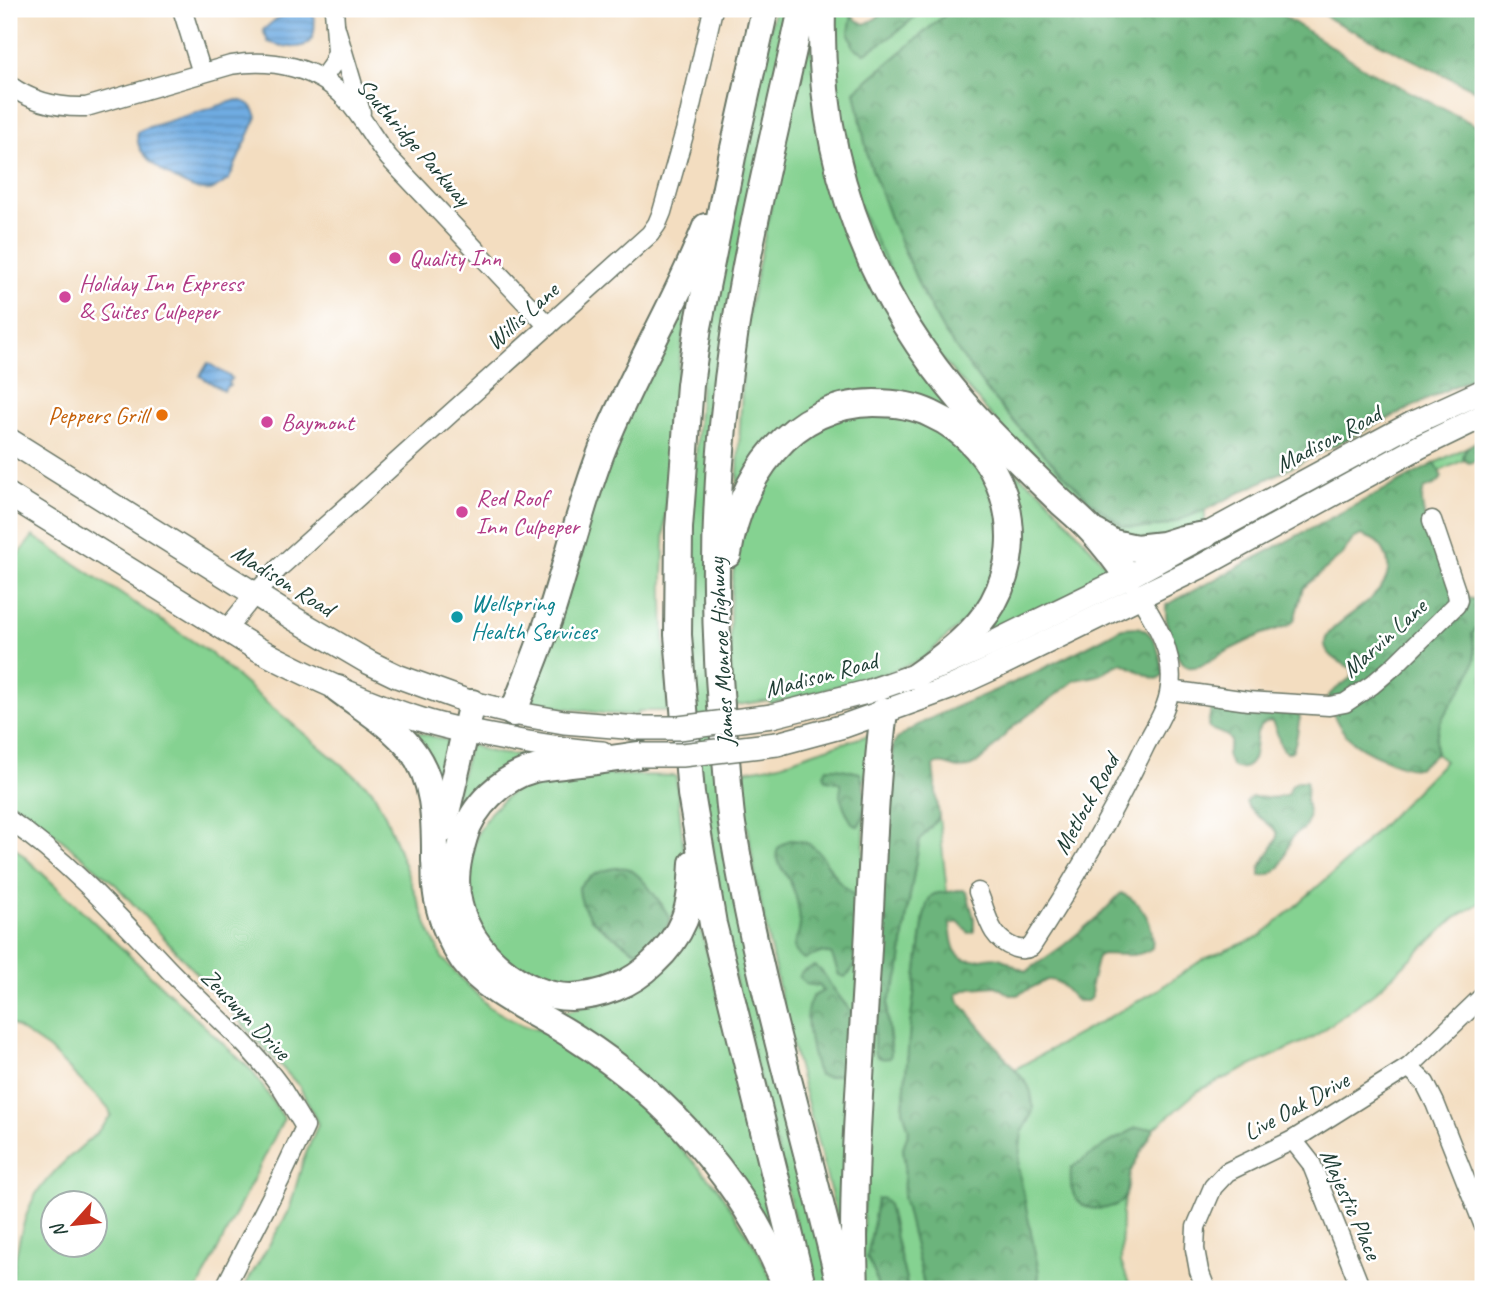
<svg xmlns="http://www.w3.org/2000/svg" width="1492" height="1298" font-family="Caveat,sans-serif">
<defs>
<pattern id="forest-crowns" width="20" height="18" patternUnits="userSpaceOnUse" patternTransform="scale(1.75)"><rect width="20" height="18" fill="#6cb47b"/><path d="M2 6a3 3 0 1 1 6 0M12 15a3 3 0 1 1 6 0" fill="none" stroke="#589466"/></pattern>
<pattern id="water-rules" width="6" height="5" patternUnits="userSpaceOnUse" patternTransform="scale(1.75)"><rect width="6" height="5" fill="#70ace2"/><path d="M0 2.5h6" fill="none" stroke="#5b8db8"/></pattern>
</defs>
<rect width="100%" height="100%" fill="#fff"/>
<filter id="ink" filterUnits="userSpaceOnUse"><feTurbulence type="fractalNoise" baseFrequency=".0143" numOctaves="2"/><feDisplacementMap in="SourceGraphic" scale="14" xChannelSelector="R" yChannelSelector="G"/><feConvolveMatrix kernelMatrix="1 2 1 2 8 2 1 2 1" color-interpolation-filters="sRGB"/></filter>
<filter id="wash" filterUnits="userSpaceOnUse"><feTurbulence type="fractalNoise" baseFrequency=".00686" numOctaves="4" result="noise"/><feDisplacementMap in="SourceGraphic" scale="28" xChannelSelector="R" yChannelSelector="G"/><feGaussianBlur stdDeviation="1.57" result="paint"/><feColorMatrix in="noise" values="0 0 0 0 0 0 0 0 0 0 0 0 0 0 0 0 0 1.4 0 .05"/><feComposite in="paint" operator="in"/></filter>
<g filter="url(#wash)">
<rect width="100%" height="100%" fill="#f3ddc0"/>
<g fill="#85d291" stroke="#528862" stroke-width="2" fill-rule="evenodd">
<polygon points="774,9 793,9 742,241 707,640 832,1289 812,1289 737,988 695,744 688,581 701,377"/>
<polygon points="826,9 853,9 849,34 889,38 925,9 952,9 855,91 868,158 890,218 923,294 944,332 989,393 1030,440 1146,528 1166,525 1205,510 1205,522 1179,535 1123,541 1058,491 916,330 847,183"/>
<polygon points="812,13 824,135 963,418 826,404 736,509 744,345 748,314"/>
<path d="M694,268C676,370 665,473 663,577C662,622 666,666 668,711H638V715L608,714L528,703L593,491Z"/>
<polygon points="841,414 922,418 982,467 1003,530 986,602 921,660 890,672 794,698 770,703 769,700 732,706 730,636 730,608 733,574 739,534 771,462"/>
<polygon points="1467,447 1463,455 1464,460 1440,471 1435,463"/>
<polygon points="994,458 1042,492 1110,570 1108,576 978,644 1005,594"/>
<polygon points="33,536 209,652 267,703 372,790 386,817 429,930 442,958 489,1007 523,1026 552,1033 611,1077 661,1127 717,1187 758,1251 776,1289 243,1289 289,1211 303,1161 318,1124 300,1087 116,885 27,811 9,802 9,567"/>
<path d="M1483,619V901L1455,918L1375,992L1314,1037L1199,1090L1155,1128H1136L1107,1144L1071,1187C1073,1192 1076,1199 1080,1203C1093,1214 1114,1207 1125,1198L1122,1213L1121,1262L1131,1289H1033L1038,1281L1039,1273L1018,1167C1018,1156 1019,1144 1022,1133C1024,1128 1028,1124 1030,1119C1039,1099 1026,1083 1015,1069L1153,993L1202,960L1261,936L1347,861L1445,761L1436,754C1432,715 1457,703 1469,672C1471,667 1475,661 1475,656C1475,649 1473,641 1472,634Z"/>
<polygon points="393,725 456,743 441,802"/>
<path d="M873,734L864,785L860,773L847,770C838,789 841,808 854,825L858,826L865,811L861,936L852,893L838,881L829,866H780C792,882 801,904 800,925C800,932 796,940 794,947L804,959L823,952L832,955L839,975L849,974L860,957L856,1016C846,1007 838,995 830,984C825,976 823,971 815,966L806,984L820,986L823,992L808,1027L816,1067L819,1075L854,1063L848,1258L786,1021L756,881L739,772L780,764L817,751Z"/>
<path d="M470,744C491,755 511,756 534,753L540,759L459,815L451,811Z"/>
<path d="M575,774L676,776L684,854L685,880L671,921L661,903L639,878L579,887C580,914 597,926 618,939C628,946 636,953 648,953L595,987L536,981L492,952L468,902V870L477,834L490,813L506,797L524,784Z"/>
<polygon points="939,817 947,893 924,916 910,1026 903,1110 909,1130 903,1148 905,1165 903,1196 925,1289 908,1289 888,1205 877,1199 868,1260 875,1274 878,1289 861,1289 870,1016 891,1044 887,1015 888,1002 899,975 907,913 919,843 922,837"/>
<path d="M9,842L252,1071L284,1118L198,1289H10C16,1258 20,1222 36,1194C42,1185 50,1177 57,1169C75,1150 97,1137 111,1115L109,1109L49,1049L9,1022ZM52,1204H94V1246H52Z"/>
<polygon points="693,918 699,921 778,1226 772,1228 558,1013 580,1008"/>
</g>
<g fill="url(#forest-crowns)" stroke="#467858" stroke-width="2">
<polygon points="887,9 925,9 889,38 865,53 854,48 849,33 852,13 856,20 865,24 875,19"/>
<polygon points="952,9 1273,9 1369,71 1483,129 1483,374 1450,388 1205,510 1166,525 1146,528 1123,526 1090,501 1030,440 989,393 944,332 923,294 890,218 868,158 855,91"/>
<polygon points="1317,9 1483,9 1483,94 1331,20"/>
<path d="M1483,438V459L1469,463L1464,460C1461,447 1473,444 1483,438Z"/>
<path d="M1435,463L1442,477C1439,484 1431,486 1424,489C1413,516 1451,572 1464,597C1472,600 1477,600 1483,595V619L1472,634C1473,642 1476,653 1474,662C1465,698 1432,711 1436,754L1418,768C1405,768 1397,764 1386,759C1352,746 1338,733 1327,698L1332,692L1352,677V669C1343,663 1327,657 1325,645C1321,620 1406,598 1385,553C1380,542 1373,539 1361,535L1353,539L1343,554L1303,588L1294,621L1287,626L1262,634L1227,651L1200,666C1195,667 1192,668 1189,667C1172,661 1165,620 1166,605Z"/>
<path d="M1137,627C1157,631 1161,659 1163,675L1157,679L1153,678L1122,663C1112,666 1107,671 1099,675C1091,678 1082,677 1074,681C1054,697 1033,711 1013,727C998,740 988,759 969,767C956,773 946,758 933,766L939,817L922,837L919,843L907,913L899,975L888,1002L887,1015L891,1053L890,1058C882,1059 878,1059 874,1052L875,960L893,744C908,722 993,693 1021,679C1055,663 1089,646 1122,628Z"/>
<path d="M1219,704L1299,714L1300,718C1297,729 1298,740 1292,751L1287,753C1276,745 1280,731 1271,721C1265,722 1261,724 1258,730C1253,742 1259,759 1246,767C1240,770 1236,769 1231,766L1227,754L1231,741L1226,735L1210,729L1208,725L1211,709Z"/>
<path d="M827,768H837L860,773C866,790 869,811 858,826C856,825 854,825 853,824C850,821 840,799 840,795C840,791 842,787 841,783L826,780L824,774Z"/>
<path d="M1298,781H1306C1308,788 1306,791 1306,799C1307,814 1312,813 1304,829C1278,838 1295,874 1260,876V868L1277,839V833C1268,820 1251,815 1246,802L1252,797C1266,797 1276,800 1288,794L1291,786Z"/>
<path d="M790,840C820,840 822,860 838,880C843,887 853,891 856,900C860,910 863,944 860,955C859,962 850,973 845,977L839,975L832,955L823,952L804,959C785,947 799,941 800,925C800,911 796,893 790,881C786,871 774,863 777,851C779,845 785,843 790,840Z"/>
<path d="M615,868C619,868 623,867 627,868C641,873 665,908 671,921L648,954C636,953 628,946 618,939C597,926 580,914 579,887C590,875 600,871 615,868Z"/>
<path d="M958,890H963L967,893L974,918V932L969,933L959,922L950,924C952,942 952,961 975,960C984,959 992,955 1002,959C1011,962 1016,970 1027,971L1064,945L1102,913L1121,893C1143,902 1155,925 1152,948C1137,959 1120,954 1102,954L1098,956L1091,984L1092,997L1087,1001H1077C1066,992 1062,979 1047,980L1017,995H1010L996,986L971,988L957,993L958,1000L1028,1085L1031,1092L1033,1111L1022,1132L1018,1167L1039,1273L1038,1281L1033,1289H925L903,1196L905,1165L903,1148L909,1130L903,1110L910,1026L924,916C931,885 933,897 958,890Z"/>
<path d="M815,966C823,971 825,976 830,984C838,995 846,1007 856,1016L854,1063L846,1073L827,1077L819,1075C812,1060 805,1024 808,1007C808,1007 812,997 812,997L823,991L820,986L806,984L799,977L802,972Z"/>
<path d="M1136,1128H1155C1147,1142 1138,1156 1131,1171C1128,1179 1129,1190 1125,1197C1118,1209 1096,1211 1085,1206C1070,1200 1070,1182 1071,1168L1107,1144Z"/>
<polygon points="882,1198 886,1201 888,1205 908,1289 878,1289 875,1274 867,1257 872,1232 877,1199"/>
</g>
<g fill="url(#water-rules)" stroke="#48748b" stroke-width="2">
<path d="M298,9H311C315,18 315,23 314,32C310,54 283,47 268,42L263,30L276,19Z"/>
<path d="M237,100C249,102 253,105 257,117L229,179C223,183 217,189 210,190C191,193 154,168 143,153C138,148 137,140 137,132L146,128Z"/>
<polygon points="208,363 232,378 229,383 230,386 227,386 224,391 200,376"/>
</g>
</g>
<g filter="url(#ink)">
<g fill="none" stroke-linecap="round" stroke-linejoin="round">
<defs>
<g id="minor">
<polyline points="182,9 202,73"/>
<polyline points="335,25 361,112"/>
<polyline points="322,79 332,65 337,52 334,9"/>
<path d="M9,85C32,102 57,108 86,107L231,65C272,58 318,67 347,100C363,118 374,140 389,158L548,326"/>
<polyline points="226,630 255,594 280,567 650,234 657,224 662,212 687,124 713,9"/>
<polyline points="1170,690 1248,701 1329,706 1345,703 1372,685 1394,666 1456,605 1458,600 1457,594 1432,520"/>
<path d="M9,820C70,862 118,916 169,970C206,1008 249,1043 280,1086C289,1100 297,1114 305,1127L280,1180L224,1289"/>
<path d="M978,892C988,914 988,938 1015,948C1021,950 1025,950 1031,947C1073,883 1112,815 1145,746C1155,727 1168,708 1170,687C1175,654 1156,623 1140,597"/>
<polyline points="1409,1067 1425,1083 1435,1103 1483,1224"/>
<polyline points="1293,1140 1311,1163 1361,1289"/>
<polyline points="1206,1289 1199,1271 1195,1249 1196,1227 1213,1187 1227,1172 1293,1140 1409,1067 1483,996"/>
</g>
<g id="major">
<polyline points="9,440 293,618 368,662 397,676 472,703 513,713 564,722 638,728"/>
<path d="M9,495L254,647C308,676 363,702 422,720C453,730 485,735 517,741C545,746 573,751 602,753"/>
<polyline points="772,716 867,692 939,667 989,645 1128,577 1413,423 1483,391"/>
<polyline points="777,744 844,726 911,702 952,687 991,669 1202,566 1419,447 1483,416"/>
</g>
<g id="highway">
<polyline points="765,9 732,157 698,327 690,385 679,528 678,635 691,794 713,924 803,1289"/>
<path d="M802,9C779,115 752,221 735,329C713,472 710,616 726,759C728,781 729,803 732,824C757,982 805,1134 841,1289"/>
<path d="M822,9C818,158 866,290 964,404C994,438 1028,470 1061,502C1071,511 1083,521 1092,531C1105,545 1117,561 1128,577"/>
<polyline points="1096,533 1113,543 1136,548 1163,545 1182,539 1205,535"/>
<path d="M728,554C740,478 789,404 874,403C893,403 913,405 931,414C1003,446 1031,534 993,603C976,633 945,656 916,676"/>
<path d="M338,689C363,708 392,725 411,749C436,780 435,823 435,861C436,870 435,879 436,887C439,914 448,938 464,961C488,994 542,1015 576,1038C669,1097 747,1186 787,1289"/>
<path d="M513,713C526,680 540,647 551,613C569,557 582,500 604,445C634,370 677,302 706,227"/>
<path d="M640,755C617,758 594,762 571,764C559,766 546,766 534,769C503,777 472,806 464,837C457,860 453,881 459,905C470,952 522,997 571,997C601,996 632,984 653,963C666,951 677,937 684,920C691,903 692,882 693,863"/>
<polyline points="442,830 472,703"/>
<path d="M855,1289C851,1187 860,1084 866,982C872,891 873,801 884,711"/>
</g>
</defs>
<use href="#minor" stroke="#697565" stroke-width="21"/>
<use href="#major" stroke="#697565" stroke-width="26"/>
<use href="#highway" stroke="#697565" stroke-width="30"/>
<use href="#minor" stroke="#fff" stroke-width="18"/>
<use href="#major" stroke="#fff" stroke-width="23"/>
<use href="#highway" stroke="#fff" stroke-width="26"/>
<defs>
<g id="major-bridge">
<polyline points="638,728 679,728 772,716"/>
<polyline points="640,755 682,755 777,744"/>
</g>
</defs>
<use href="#major-bridge" stroke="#697565" stroke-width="26" stroke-linecap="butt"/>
<use href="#major-bridge" stroke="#fff" stroke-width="23"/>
</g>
</g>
<g fill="#d1479c" stroke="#fff" stroke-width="2.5">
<circle cx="395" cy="258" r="7"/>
<circle cx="65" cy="297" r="7"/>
<circle cx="267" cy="422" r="7"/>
<circle cx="462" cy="512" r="7"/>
</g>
<circle fill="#e8710a" stroke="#fff" stroke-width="2.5" cx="162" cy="415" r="7"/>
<circle fill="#0f9aa8" stroke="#fff" stroke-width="2.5" cx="457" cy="617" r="7"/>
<g text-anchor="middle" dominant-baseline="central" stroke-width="5" stroke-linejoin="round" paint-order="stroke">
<g font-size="24" fill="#1f3d34" stroke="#fff">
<text transform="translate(414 142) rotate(49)">Southridge Parkway</text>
<text transform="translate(522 316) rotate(-42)">Willis Lane</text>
<text transform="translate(1328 439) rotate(-28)">Madison Road</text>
<text transform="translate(283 580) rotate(32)">Madison Road</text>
<text transform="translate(1384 638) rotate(-42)">Marvin Lane</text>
<text transform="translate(721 652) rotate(-93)">James Monroe Highway</text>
<text transform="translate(821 675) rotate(-15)">Madison Road</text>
<text transform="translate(1086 804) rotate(-61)">Metlock Road</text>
<text transform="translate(246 1014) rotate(46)">Zeuswyn Drive</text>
<text transform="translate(1296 1106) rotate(-29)">Live Oak Drive</text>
<text transform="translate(1351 1204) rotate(66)">Majestic Place</text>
</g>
<g font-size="24" fill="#b23c85" stroke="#fff" text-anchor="start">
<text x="409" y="258">Quality Inn</text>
<text x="79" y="283">Holiday Inn Express<tspan x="79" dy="28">&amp; Suites Culpeper</tspan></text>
<text x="281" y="422">Baymont</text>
<text x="476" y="498">Red Roof<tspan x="476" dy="28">Inn Culpeper</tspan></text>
</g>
<g font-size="24" fill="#c56008" stroke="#fff" text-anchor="end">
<text x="148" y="415">Peppers Grill</text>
</g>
<g font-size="24" fill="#0d838f" stroke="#fff" text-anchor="start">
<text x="471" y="603">Wellspring<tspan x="471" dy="28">Health Services</tspan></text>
</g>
</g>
<rect width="1492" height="1298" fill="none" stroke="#fff" stroke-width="35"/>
<g transform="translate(74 1224) rotate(243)"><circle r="33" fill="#ffffff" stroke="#a5b1ae" stroke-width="2"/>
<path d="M0-5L12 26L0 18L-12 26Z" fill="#c8321e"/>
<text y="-10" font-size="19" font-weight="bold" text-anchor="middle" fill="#1f3d34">N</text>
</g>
</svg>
